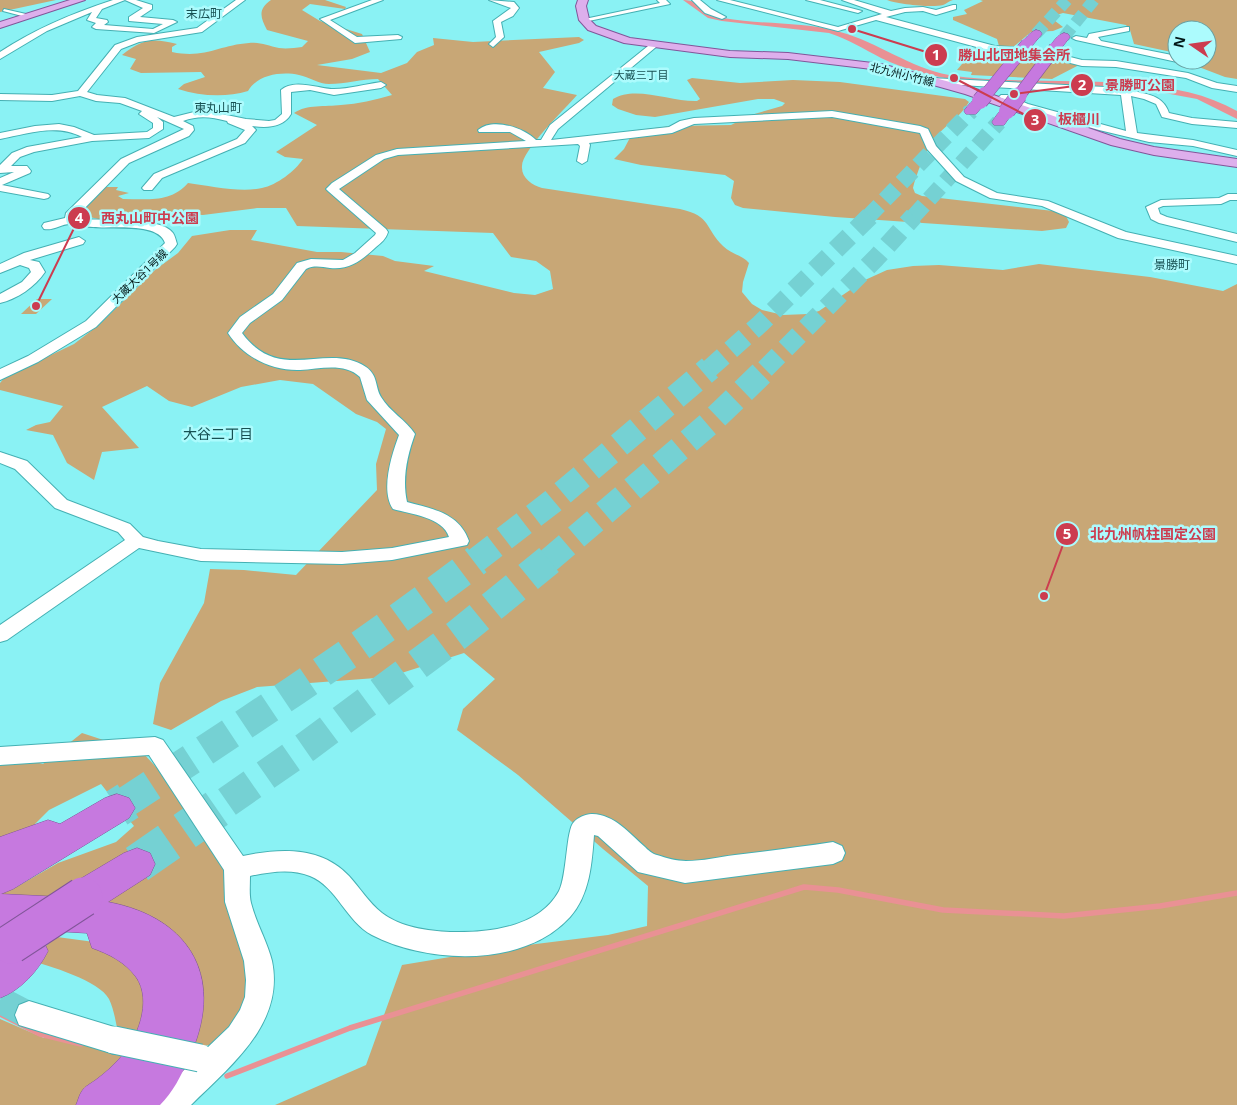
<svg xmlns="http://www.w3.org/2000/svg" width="1237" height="1105" font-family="'Open Sans','Noto Sans JP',sans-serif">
<rect width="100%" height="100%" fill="#8af2f4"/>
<g fill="#c8a776">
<polygon points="0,0 56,0 0,12"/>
<path d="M271,0H325L346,7L345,9L310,4L302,10L320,21L362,34L370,52L352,59L317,65L381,73L407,63L417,52L434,45L433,38L473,42L579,37L584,40L579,43L539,52L555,72L543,88L577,95C565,109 522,150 522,166C521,178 532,185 542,188L680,209C712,216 705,229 723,246C731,254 742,255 749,263L743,282L742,292L752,304L762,310L783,315L808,314L819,311L865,280L887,270L913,266L939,265L1003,270L1039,264L1150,277L1223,291L1237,284V1105H275L366,1065L402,965L504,948L608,935L647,926L648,886L603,849L518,775L457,730L463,709L495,679L464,653L389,677L257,687L221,701L171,730L153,724L160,683L204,603L210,569L244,570L296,575L377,490L376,464L386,429L377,422L356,414L313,384L280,380L241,387L192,407L169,401L147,386L102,407L139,448L102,452L94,480L67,463L53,435L26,430L36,425L50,422L63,406L0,390V383L5,377L74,344L100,324L155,270L178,253L192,236L230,230H257L251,240L317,252H341L383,256L395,261L434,266L424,271L514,293L535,295L553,289L550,271L536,261L511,257L493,233L297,226L286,208H257L203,215L167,213L128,220L98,219L82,215V210L103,187H118L116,190L129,193L118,196L123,199C147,199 171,203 188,183C210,186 241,193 262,188C277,185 295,171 303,159L285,157L276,152L317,125L294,113C307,104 325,107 341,105C358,104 375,100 392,95L378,79C362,79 345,84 329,84C319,84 309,77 299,75C281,71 257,75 248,91C225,98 200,96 178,89L184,84L205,77L201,72L141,73L130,69L136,59L122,55C143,39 152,38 177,44L172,47V52C205,59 219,45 249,43C260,42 268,46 279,48C286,49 295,48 302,47L308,41L267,30C260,17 258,9 271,0Z"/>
<path d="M887,0H953C949,1 946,4 943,5C932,8 897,4 887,0Z"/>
<polygon points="980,0 1237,0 1237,79 1225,77 1191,64 1194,60 1207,60 1207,30 1177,30 1176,53 1134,44 1130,30 1126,25 1063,13 1050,17 1063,27 1053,31 1031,32 1012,48 999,46 997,39 953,20 953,17 967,14 964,10 983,1"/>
<polygon points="977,46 1043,54 1079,65 1052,79 971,75 972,72 957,70"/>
<path d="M692,78L740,83L793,80L840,82L965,99L969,102C960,118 945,125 934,139C926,149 916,175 913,188L915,193L922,196L1062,212L1065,214L1069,222L1066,228L1042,231L835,217L743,208L735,205L731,198L734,181L725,175L641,165L614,159L624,149L633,132L637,130L672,126L731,125L751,115L782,106L785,103L774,99H758L655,117L636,115L618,109L612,105L613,99C635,85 672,102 697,101L700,99L687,80Z"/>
<polygon points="37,299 52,299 36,314 21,314"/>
<polygon points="82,733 143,753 180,793 226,856 251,952 246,1010 211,1045 201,1046 180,1080 185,1039 97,906 172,857 155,834 52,905 0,900 0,893 13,889 58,863 116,842 134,826 101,784 49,810 29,830 0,840 0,752 43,764"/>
<path d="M57,937L109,944L148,980L147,1034L77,1105H0V1019L44,1038L50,1031L118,1034C116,1022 114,1010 109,999C100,981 48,965 28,960Z"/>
</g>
<path fill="#e99194" d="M683,0C703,0 708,16 723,18C762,25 802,21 840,32C878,42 910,68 949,75C1036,89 1161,67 1237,111V119L1197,99L1154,91L960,81C933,76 906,70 881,58C864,49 848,39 829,33L722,21L708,18Z"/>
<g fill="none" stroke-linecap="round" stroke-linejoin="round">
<g stroke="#e99194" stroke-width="5.5">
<polyline points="0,1014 40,1034 81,1044"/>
<polyline points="227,1076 350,1028 804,887 838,890 943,910 1064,916 1160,906 1237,893"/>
</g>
<polyline stroke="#75d1d3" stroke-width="27" stroke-dasharray="27 13" stroke-linecap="butt" points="0,1000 29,1015"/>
<g stroke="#75d1d3" stroke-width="12" stroke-dasharray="12 6" stroke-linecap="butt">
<polyline points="1036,34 1067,0"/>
<polyline points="1064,37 1094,0"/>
</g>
<g stroke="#75d1d3" stroke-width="16" stroke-dasharray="16 8" stroke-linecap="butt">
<polyline points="868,217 971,111"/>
<polyline points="913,217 999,122"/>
</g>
<g stroke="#75d1d3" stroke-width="19" stroke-dasharray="19 10" stroke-linecap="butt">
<polyline points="709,369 760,324 870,216"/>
<polyline points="765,369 876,258 914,216"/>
</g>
<g stroke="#75d1d3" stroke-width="25" stroke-dasharray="25 12" stroke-linecap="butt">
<polyline points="475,561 553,501 710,368"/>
<polyline points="548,561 711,422 767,368"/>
</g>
<g stroke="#75d1d3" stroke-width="31" stroke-dasharray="31 16" stroke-linecap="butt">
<path d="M126,802C245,724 364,647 477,560"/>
<polyline points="227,802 306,747 456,636 549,560"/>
</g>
<g stroke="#75d1d3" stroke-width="39" stroke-dasharray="39 19" stroke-linecap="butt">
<polyline points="117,808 128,801"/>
<polyline points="137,864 228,801"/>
</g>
<defs>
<g id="minor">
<path d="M113,0H125L102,9L96,18L107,20L108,22L104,25L153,29L163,24L129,21V17L143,8L125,0H136L152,5V9L140,17L173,20L177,22L154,33L96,29L92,27L96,23L87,20L92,12L47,31L0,59V52C35,29 73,13 113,0Z"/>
<path d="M236,0H245L202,32L139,42L121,49L87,92L97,95L125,98L174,117L202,110L246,119L269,121L275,120L282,114L281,90C294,78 320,89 334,89C349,89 366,84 381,82L386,85L381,88L334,95L310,90L291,92V114C283,128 266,128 252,126L256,130L245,143L162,178L152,190H144L142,188L154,174L237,139L245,130L228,123L227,121C211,117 199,115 183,121L193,126L194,130L189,136L129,163L76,217L82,219C103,221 160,216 173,233C175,236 176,241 177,244L175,247L96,327L38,362L0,380V369L28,356L86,321L165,243C158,222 112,229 93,227C86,227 77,224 70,224C61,224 53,231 44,229L42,226L44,223L65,218L66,213L121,159L184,129L157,117L163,122V129L149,138L92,141L34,152L20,157L11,166H27L31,171L30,173L2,185L48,194L50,196L48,198L44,199L0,191V178L14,172L0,173V165L12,153L27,147L82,137C57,123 26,134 0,139V133L35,126L59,124L74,127L94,135L147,132L153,128V123L139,114L142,111L120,103L96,101L80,96L52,101L0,100V94L52,95L78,91L115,45L137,37L197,28Z"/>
<polygon points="372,0 383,0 330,20 357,37 398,35 402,37 401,39 355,43 320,19"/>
<polygon points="489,0 514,2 519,8 513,16 501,22 504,37 493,47 489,44 496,37 493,21 511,8"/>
<polygon points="657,0 666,0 670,4 584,22 580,20 660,3"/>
<polygon points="692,0 700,0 711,9 726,17 722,19 705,13"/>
<polygon points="717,0 730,0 838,27 882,14 842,0 854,0 891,11 905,8 923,7 936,10 953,5 956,5 956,9 936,15 923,11 905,12 886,17 995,46 1039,49 1082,60 1116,61 1188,73 1217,83 1237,86 1237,92 1212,88 1186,78 1116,67 1082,66 1039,55 995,52 876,20 838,31"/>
<polygon points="806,0 820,0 862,11 858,13"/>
<polygon points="4,9 26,14 22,16 3,11"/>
<polygon points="1126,27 1129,27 1129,31 1098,37 1101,41 1177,56 1177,60 1181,60 1177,62 1076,40 1072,38 1076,36 1087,38 1089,34"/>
<path d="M653,42L657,45L656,47L558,129L551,140L669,127L680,121L694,118L832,111L920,126L928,129L936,146L964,177L997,193L1048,201L1126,232L1237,256V264L1118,238L1042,206L990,198L956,181L927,149L920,133L832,117L694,124L672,133L589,143L590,145L587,161L582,164L577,161L580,146L578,144L398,155L384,159L339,189L386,229L388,232C386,239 381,243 376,247C362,260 350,270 330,268C322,267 314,265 306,269L282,300L250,323L242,333C280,385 327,341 366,367C378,375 375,387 381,397C390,412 406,420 415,434C407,456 402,479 407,502C433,509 459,513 469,541L467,545L392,560L342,564L201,561L139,548L7,640L0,642V625L125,540L118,532L55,508L15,469L0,463V452L27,461L67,500L130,524L143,537L158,541L201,549L342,552L392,548L449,537C443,517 410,514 393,509C380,490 392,454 399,435L367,400L360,377C344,362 320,369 300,370C272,371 243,357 228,333L240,317L273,294L297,263L311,259L343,260L355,253L375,235L376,233L328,191L326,189L332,183L376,155L397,149L526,141L510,132H479L478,130C493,117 524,128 536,140H541L550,125Z"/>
<path d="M931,78L1125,88C1142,95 1162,92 1169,113L1192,118L1237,122V128L1192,124L1162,117L1156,104L1144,99L1131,96L1137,133L1193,140L1237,150V156L1193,146L1149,142L1099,130L1022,108L999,97L1001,95H1007L1028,104L1126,131L1121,95L928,83V79Z"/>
<polygon points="1228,194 1237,194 1237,200 1230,200 1221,204 1163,206 1158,208 1160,214 1167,217 1237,234 1237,242 1159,223 1151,219 1146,207 1161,200 1219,198"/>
<path d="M79,237L85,241L83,244L30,260L39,262L45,272C35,287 17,299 0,303V294L22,282L31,272L29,268L20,265L0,273V264L24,253Z"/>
<path d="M155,737L163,740L243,856C280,848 321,846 349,876C360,888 369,903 382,913C400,927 428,931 450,932C487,933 539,928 559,891C567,876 566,829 574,822C577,818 586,814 591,814C613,813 630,834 645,847C648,850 652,854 657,855C666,858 677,861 686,861C703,861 719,857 735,855C768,851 800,847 833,842L842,846L845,853L842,860L833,864L685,883L638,872L598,836L594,835C592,862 590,895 570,917C524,968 428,964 372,935C346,921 337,887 310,876C291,868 269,872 250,876C250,885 249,895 251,903C256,923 267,941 272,961C285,1024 230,1066 191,1105H155L159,1094L229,1027L240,1010L245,997L246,980L244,961L225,902L224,870L149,755L0,765V747Z"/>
<polygon points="29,1001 124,1030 128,1040 124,1050 114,1054 19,1025 15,1015 19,1005"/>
</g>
<g id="major">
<polygon points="70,0 85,0 0,28 0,22"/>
<polygon points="578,0 588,0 586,6 589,19 596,26 630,38 730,51 788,53 881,64 973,88 1120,139 1154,147 1237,159 1237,167 1154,155 1111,145 965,94 880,70 788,59 730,57 624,43 588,30 579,20 576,6"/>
</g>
<g id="highway">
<path d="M1036,30L1040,31L1042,34L1031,47H1023L1021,44C1025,39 1030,32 1036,30Z"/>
<path d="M1064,33L1068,34L1070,37L1059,51H1051L1049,48C1053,42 1057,35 1064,33Z"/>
<path d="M980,97L987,101L976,114H966L964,111C968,105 973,99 980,97Z"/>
<path d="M1007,107L1012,108L1014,111L1004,125H994L992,122C996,116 1000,109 1007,107Z"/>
<path d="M117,794L129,798L135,808L129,818L13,889L1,894L64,897L70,885L124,853L137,848L150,853L155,864L150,875L108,902C193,918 226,981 188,1060C181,1076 173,1092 160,1105H76C78,1101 79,1095 82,1091C85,1086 92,1083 97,1079C105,1073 113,1066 120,1058C137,1040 153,1001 136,977C125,962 109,954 92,948L87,933L0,928V837L48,820L60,824L105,798Z"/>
<path d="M28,933L42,938L48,951C38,971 21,990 0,998V952L14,938Z"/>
</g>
</defs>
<use href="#minor" stroke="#44b0b3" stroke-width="2"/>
<use href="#major" stroke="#815699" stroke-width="2"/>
<use href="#highway" stroke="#815699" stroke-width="1"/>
<use href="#minor" fill="#fff" fill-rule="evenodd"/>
<use href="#major" fill="#ddafec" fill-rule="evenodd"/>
<use href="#highway" fill="#c679df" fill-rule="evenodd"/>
<defs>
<polyline id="minor-bridge" points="114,1040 200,1058"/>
<g id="highway-bridge-far2">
<polyline points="984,97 1027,44"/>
<polyline points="1018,97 1055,48"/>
</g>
<g id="highway-bridge-far1">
<polyline points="980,101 985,95"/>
<polyline points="1007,111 1019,95"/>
</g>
<polyline id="highway-bridge" points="11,944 83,897"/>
</defs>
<use href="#minor-bridge" stroke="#44b0b3" stroke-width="29" stroke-linecap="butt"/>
<use href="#highway-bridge-far2" stroke="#815699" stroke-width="13" stroke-linecap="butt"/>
<use href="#highway-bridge-far1" stroke="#815699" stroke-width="17" stroke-linecap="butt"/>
<use href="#highway-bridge" stroke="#815699" stroke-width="41" stroke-linecap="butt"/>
<use href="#minor-bridge" stroke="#fff" stroke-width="27"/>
<use href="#highway-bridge-far2" stroke="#c679df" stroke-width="12"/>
<use href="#highway-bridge-far1" stroke="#c679df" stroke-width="16"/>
<use href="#highway-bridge" stroke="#c679df" stroke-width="39"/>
</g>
<g text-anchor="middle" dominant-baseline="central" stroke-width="5" stroke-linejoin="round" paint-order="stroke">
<g font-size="11" fill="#165052" stroke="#acfbfd">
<text x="641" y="74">大蔵三丁目</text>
</g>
<g font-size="11" fill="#011616" stroke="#acfbfd">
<text transform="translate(902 74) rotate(14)">北九州小竹線</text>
<text transform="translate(139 276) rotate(-44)">大蔵大谷1号線</text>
</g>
<g font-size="12" fill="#165052" stroke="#acfbfd">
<text x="204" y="13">末広町</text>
<text x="218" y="107">東丸山町</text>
<text x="1172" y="264">景勝町</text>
</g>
<g font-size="14" fill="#165052" stroke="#acfbfd">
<text x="218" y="433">大谷二丁目</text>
</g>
</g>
<path fill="none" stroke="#cc3c4f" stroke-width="2" d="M852 29L936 55M1014 94L1082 85M954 78L1035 120M36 306L79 218M1044 596L1067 534"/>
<g fill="#cc3c4f" stroke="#acfbfd" stroke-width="2">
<circle cx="852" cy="29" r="5"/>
<circle cx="1014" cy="94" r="5"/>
<circle cx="954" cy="78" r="5"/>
<circle cx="36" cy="306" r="5"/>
<circle cx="1044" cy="596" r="5"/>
<circle cx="936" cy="55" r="12"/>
<circle cx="1082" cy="85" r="12"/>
<circle cx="1035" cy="120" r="12"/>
<circle cx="79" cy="218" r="12"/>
<circle cx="1067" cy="534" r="12"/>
</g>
<g font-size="15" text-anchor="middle" font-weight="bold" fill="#fff">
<text x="936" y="60">1</text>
<text x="1082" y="90">2</text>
<text x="1035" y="125">3</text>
<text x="79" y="223">4</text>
<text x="1067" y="539">5</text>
</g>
<g font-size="14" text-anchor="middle" font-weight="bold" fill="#cc3c4f" stroke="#acfbfd" stroke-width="5" stroke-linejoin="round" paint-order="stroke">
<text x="1014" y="60">勝山北団地集会所</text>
<text x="1140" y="90">景勝町公園</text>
<text x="1079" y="124">板櫃川</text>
<text x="150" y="223">西丸山町中公園</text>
<text x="1153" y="539">北九州帆柱国定公園</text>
</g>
<g transform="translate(1192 45) rotate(283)"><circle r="24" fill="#acfbfd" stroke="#689fa1"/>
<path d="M0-4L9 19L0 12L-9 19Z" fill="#cc3c4f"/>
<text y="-8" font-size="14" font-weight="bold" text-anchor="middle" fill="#011616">N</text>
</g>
</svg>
